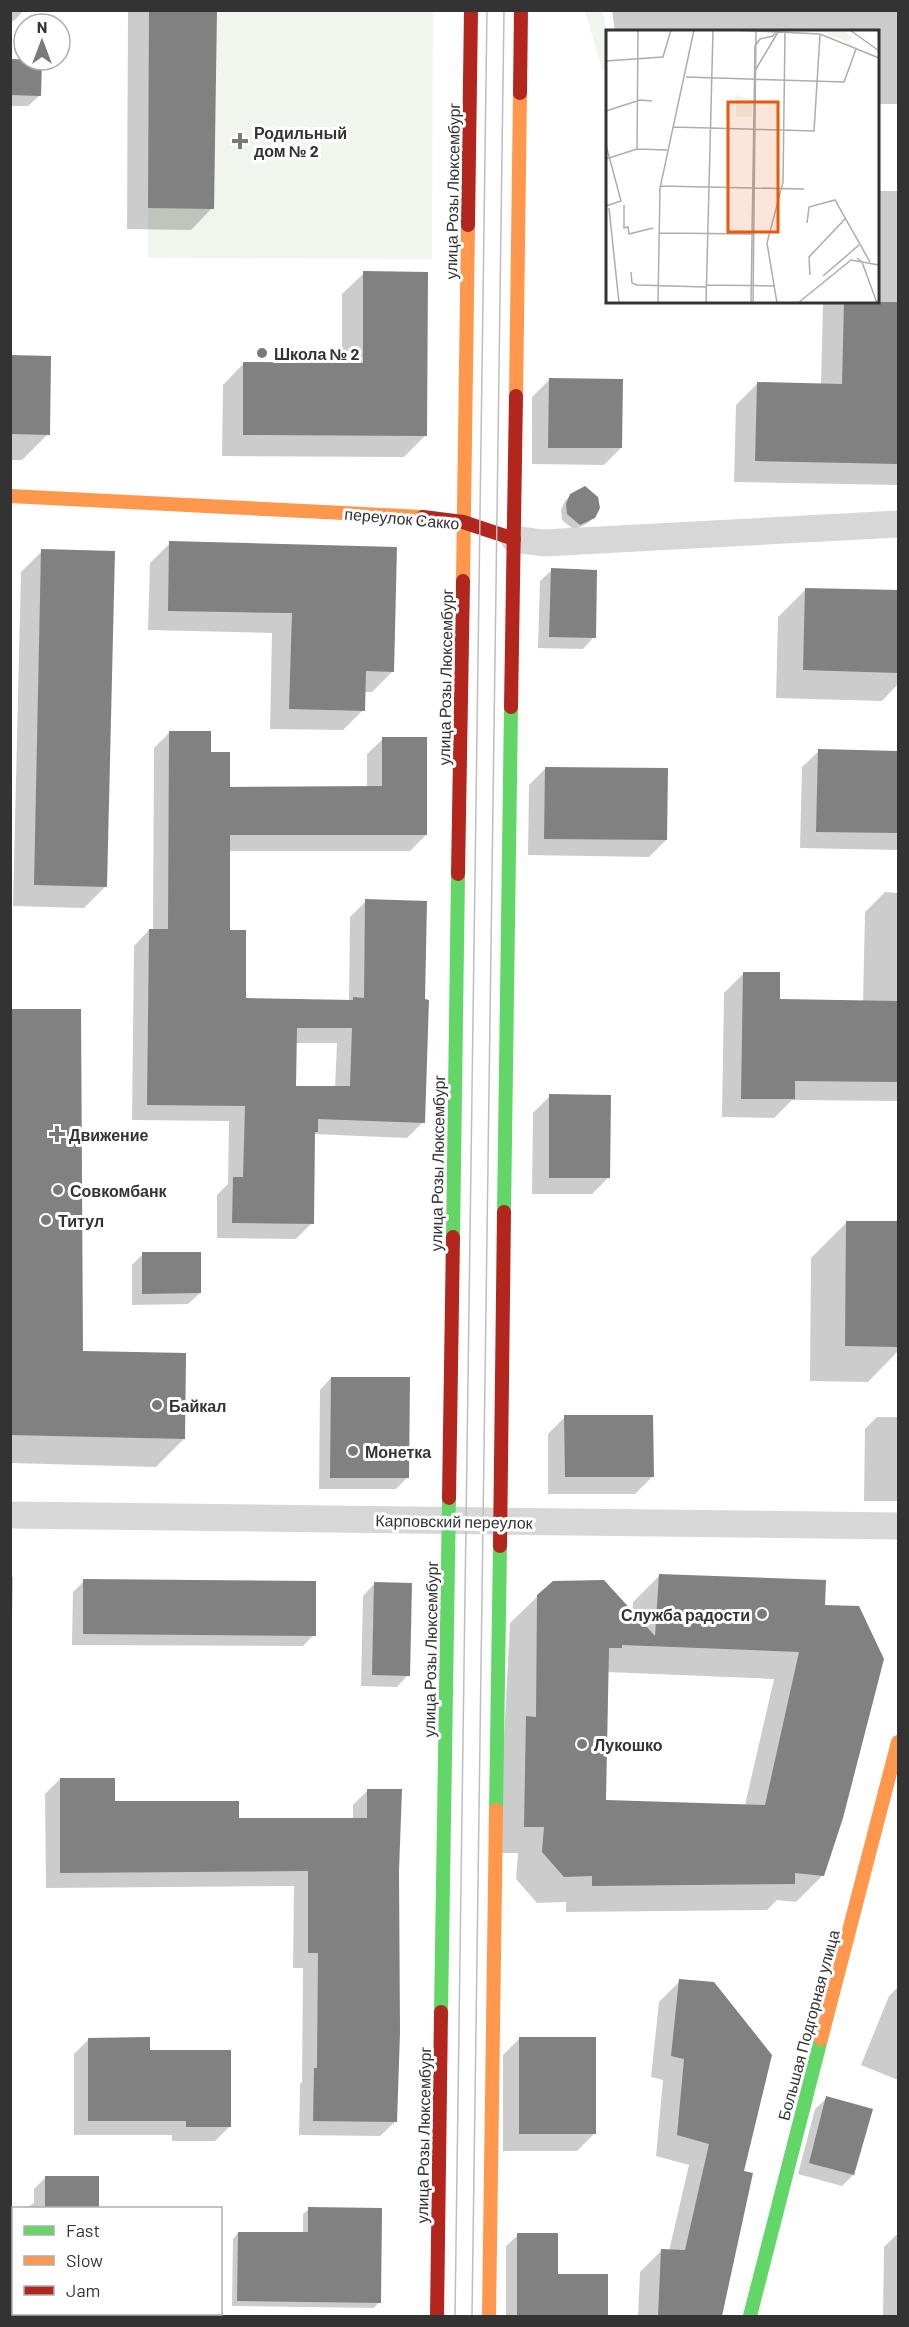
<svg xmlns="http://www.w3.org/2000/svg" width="909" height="2327" font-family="Barlow,sans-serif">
<rect width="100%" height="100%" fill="#fff"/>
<g fill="#f1f5ed">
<polygon points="149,11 433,11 432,259 148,258"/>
<polygon points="585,11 602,11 608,31 607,69 602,70"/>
</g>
<g fill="#0003" fill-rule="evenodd">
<polygon points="10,10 24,10 14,21 10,21"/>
<polygon points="128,10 215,10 212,208 191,230 127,229"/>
<polygon points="612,10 898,10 898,104 878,104 878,32 615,32"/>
<polygon points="10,61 40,95 28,106 10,106"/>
<polygon points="878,191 898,191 898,485 734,482 736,405 757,384 821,385 823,302 878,302"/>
<polygon points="364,273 425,436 404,457 222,456 223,385 244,363 342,364 342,294"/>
<polygon points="10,357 48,434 22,460 10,460"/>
<polygon points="549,380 621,448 604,465 532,464 532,397"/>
<polygon points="571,495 594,517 588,523 574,530 562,520 561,510 565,501"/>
<polygon points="170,543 395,548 392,672 372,692 364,692 363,710 343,730 270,729 272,633 148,630 150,563"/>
<polygon points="42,551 106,886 84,908 13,906 21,572"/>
<polygon points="552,570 594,637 583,649 538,648 540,581"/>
<polygon points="806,589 898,591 898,684 882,701 776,698 778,617"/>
<path d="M169,733L209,754L229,788H367V754L383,739L426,835L410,851H229V931L244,1000L349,1001L350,917L366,901L423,1122L407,1138L313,1134L312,1223L296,1239L217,1238V1195L228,1184L229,1121L132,1120L134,946L149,930L153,931L154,748ZM295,1043H337L335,1088H295Z"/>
<polygon points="819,751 898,752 898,850 800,848 802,767"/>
<polygon points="546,768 666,840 649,857 528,855 529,785"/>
<polygon points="885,892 898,893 898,1101 792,1100 774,1118 722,1117 724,993 744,973 778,1000 863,1002 865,912"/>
<polygon points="10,1011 82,1352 184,1439 156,1467 10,1463"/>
<polygon points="550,1096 609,1177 592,1194 532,1194 533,1113"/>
<polygon points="847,1222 898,1223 898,1351 868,1382 810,1381 811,1258"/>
<polygon points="143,1254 200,1293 188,1304 132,1305 132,1265"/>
<polygon points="331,1378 408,1477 396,1489 319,1489 320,1390"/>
<polygon points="565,1417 652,1477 635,1494 548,1494 548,1434"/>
<polygon points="877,1417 898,1417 898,1501 864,1501 865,1429"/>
<path d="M660,1575L824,1607L823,1875L796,1902L777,1900L767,1910L566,1912V1902L537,1903L516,1879L518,1853H498L510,1623L538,1596L632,1613L633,1602ZM607,1672L774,1679L745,1805L605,1801Z"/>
<polygon points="10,1577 13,1577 10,1705"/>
<polygon points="84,1581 314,1635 303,1646 72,1645 73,1592"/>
<polygon points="374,1584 408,1675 397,1687 361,1686 363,1596"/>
<polygon points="60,1779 113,1803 237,1820 353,1820 353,1805 368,1790 396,2121 380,2136 299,2135 300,2084 302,2082 303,1968 293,1968 294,1886 46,1888 45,1794"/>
<polygon points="680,1981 742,2172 751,2174 721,2316 638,2316 640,2272 661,2251 669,2251 689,2165 656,2156 663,2080 651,2077 659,2002"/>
<polygon points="898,1987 898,2080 861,2065 889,1996"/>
<polygon points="520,2038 594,2134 577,2151 503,2151 503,2055"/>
<polygon points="88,2040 149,2051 230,2126 215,2141 172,2141 172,2135 74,2135 74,2054"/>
<polygon points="827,2098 853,2175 842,2186 798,2174 815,2109"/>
<polygon points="45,2178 98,2178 98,2208 26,2208 34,2203 34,2189"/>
<polygon points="309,2209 379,2302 374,2308 232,2306 233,2239 238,2233 303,2234 303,2214"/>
<polygon points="518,2235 557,2275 607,2275 607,2316 506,2316 506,2246"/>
<polygon points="896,2235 898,2235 898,2316 883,2316 884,2247"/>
<polygon points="28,2314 92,2314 89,2316 28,2316"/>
</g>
<g fill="#818181" fill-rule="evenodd">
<polygon points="149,10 217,10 214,209 148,208"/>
<polygon points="10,59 42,60 41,96 10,95"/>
<polygon points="363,271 428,272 427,436 243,435 243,362 363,363"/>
<polygon points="844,302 898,302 898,464 755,461 757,382 842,384"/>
<polygon points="10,355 51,356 50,435 10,434"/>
<polygon points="549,378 623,379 622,448 548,448"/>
<polygon points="585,486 598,497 600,508 595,518 580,525 567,514 566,504 570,494"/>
<polygon points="169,541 397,547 394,672 366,671 365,711 289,709 292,613 168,611"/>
<polygon points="41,549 115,551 107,887 34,885"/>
<polygon points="551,568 597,570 596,638 549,637"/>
<polygon points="805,588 898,590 898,673 803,670"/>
<path d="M169,731H211V752H230V787L382,786V737H427V835H230V930H246V998L353,1000V997L364,998L365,899L427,901L425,999L429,1000L425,1123L318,1119V1132H315L314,1224L232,1223L233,1177H243L245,1106L147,1105L149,929H168ZM297,1028H352L350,1086H296Z"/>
<polygon points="818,749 898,751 898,833 816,832"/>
<polygon points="545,767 668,768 667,840 544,839"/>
<polygon points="743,972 780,972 780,999 898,1001 898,1082 795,1081 795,1099 741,1099"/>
<polygon points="10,1009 81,1009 83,1351 186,1353 185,1439 10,1435"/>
<polygon points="549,1094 611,1095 610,1178 549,1178"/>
<polygon points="846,1221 898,1221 898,1347 845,1346"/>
<polygon points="142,1252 201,1252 201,1293 142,1294"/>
<polygon points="331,1377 410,1377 409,1478 330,1478"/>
<polygon points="564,1415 653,1415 654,1477 565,1477"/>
<path d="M659,1574L826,1580L825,1605L859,1606L884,1659L843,1818L824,1876L795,1873V1884L592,1886V1876L564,1877L542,1852L544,1827H524L526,1716L536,1717L537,1595L553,1581L604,1580L655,1636ZM622,1645L799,1652L765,1805L606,1800L609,1648H622Z"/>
<polygon points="83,1579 316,1581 316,1636 83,1634"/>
<polygon points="374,1582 412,1583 410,1676 372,1675"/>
<polygon points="60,1778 115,1778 115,1801 239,1801 239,1818 367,1818 367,1789 402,1789 399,1871 400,2033 397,2122 313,2121 314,2068 317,2068 318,1953 308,1953 308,1871 60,1873"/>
<polygon points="679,1979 714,1982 772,2055 744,2171 753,2173 722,2316 658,2316 661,2249 685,2250 709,2144 677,2135 684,2059 671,2056"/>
<polygon points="150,2037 150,2050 231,2050 231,2127 186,2127 186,2121 88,2121 88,2038"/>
<rect x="519" y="2037" width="77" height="97"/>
<polygon points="826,2096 873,2109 854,2175 809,2163"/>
<rect x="45" y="2176" width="54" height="32"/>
<polygon points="308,2207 382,2208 381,2303 237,2301 238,2232 308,2232"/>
<polygon points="517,2233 558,2233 558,2274 608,2274 608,2316 517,2316"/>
</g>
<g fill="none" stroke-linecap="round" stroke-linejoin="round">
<g stroke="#d7d7d7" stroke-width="27">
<polyline points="514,539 543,543 898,524"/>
<polyline points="10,1515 898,1526"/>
</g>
<g stroke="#63d668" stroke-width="14">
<polyline points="504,1212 511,707"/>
<polyline points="453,1237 458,874"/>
<polyline points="496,1810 500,1546"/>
<polyline points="441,2012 449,1498"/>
<polyline points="750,2316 821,2039"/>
</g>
<g stroke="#ff974d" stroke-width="14">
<polyline points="516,396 520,93"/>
<polyline points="10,496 423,517"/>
<polyline points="463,581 468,225"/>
<polyline points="821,2039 898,1742"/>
<polyline points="489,2316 496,1810"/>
</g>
<g stroke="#b3261e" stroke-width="14">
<polyline points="520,93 521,10"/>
<polyline points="468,225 471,10"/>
<polyline points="423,517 463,522 514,539"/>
<polyline points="511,707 516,396"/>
<polyline points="458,874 463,581"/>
<polyline points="449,1498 453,1237"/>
<polyline points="500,1546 504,1212"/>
<polyline points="437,2316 441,2012"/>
</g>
<g stroke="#bebebe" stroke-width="1.5">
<polyline points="455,2316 487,10"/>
<polyline points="472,2316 504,10"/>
</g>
</g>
<g fill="#7a7a7a" stroke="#fff" stroke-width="2">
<path d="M237 132h6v6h6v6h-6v6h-6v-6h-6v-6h6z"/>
<circle cx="262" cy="353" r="6"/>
<path d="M54 1125h6v6h6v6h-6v6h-6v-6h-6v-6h6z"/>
<circle cx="58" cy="1190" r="6"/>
<circle cx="46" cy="1220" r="6"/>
<circle cx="157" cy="1405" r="6"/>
<circle cx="353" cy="1451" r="6"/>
<circle cx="762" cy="1614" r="6"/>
<circle cx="582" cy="1744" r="6"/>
</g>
<g text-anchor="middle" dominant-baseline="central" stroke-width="6" stroke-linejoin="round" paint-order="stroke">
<g font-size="16" font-weight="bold" fill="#333" stroke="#fff" text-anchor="start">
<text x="254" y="132">Родильный<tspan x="254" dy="18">дом № 2</tspan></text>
<text x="274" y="353">Школа № 2</text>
<text x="69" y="1134">Движение</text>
<text x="70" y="1190">Совкомбанк</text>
<text x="58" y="1220">Титул</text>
<text x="169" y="1405">Байкал</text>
<text x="365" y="1451">Монетка</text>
<text x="750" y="1614" text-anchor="end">Служба радости</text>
<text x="594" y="1744">Лукошко</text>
</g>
<g font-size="16" fill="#333" stroke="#fff">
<text transform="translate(452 191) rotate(-89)">улица Розы Люксембург</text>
<text transform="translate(402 518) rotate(5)">переулок Сакко</text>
<text transform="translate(445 677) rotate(-89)">улица Розы Люксембург</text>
<text transform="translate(437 1163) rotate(-89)">улица Розы Люксембург</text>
<text transform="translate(454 1521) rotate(1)">Карповский переулок</text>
<text transform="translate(430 1649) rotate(-89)">улица Розы Люксембург</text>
<text transform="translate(808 2025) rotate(-75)">Большая Подгорная улица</text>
<text transform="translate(423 2135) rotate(-89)">улица Розы Люксембург</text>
</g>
</g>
<g transform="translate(606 30)">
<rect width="273" height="273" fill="#fff"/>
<path d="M187,0H238L247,8L241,12L216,2ZM130,65L146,69V87H130Z" fill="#f1f5ed"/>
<path fill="none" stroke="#adadad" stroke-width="1.5" d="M128,0L214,4L273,28M244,0L273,21M0,31L57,27L65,0M150,39L172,2M80,47L238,52L250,19M0,81L34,70L46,71M67,97L208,101L214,5M0,115L15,171L0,176M31,119L32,0M0,129L31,119L61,120M54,156L198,159M18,175V198L22,197L23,204L47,198M3,178L13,273M201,193L203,177L229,170L264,232M53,203L147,204M251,228L256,232L271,273M25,242L26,253L31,255L100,257M204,245L203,227L239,189M217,246L253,215M100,255L169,256M52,273L54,158L88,0M100,273L107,0M145,273L149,16L154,9L167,6L171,0M147,273L150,0M171,273L161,213L177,152L179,2M192,273L245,230L273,235"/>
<path fill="#e8590c" fill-opacity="0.15" stroke="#e8590c" stroke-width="3" d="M122,72H172V202H122Z"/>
<rect width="273" height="273" fill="none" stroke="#333" stroke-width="3"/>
</g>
<rect width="909" height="2327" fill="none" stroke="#333333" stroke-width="24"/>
<rect x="12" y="2207" width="210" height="108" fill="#ffffff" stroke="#adadad" stroke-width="1.5"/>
<rect x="24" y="2226" width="30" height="9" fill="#63d668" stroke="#adadad" stroke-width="1.5"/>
<text x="66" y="2237" font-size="18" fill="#333333">Fast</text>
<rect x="24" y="2256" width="30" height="9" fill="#ff974d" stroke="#adadad" stroke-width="1.5"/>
<text x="66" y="2267" font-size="18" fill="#333333">Slow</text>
<rect x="24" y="2286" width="30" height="9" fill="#b3261e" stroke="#adadad" stroke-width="1.5"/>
<text x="66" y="2297" font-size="18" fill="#333333">Jam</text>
<g transform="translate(42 42)"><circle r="28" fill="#ffffff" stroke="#adadad" stroke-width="1.5"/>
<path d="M0-4.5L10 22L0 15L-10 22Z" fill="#7a7a7a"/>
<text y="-9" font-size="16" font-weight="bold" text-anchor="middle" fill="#333333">N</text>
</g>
</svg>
